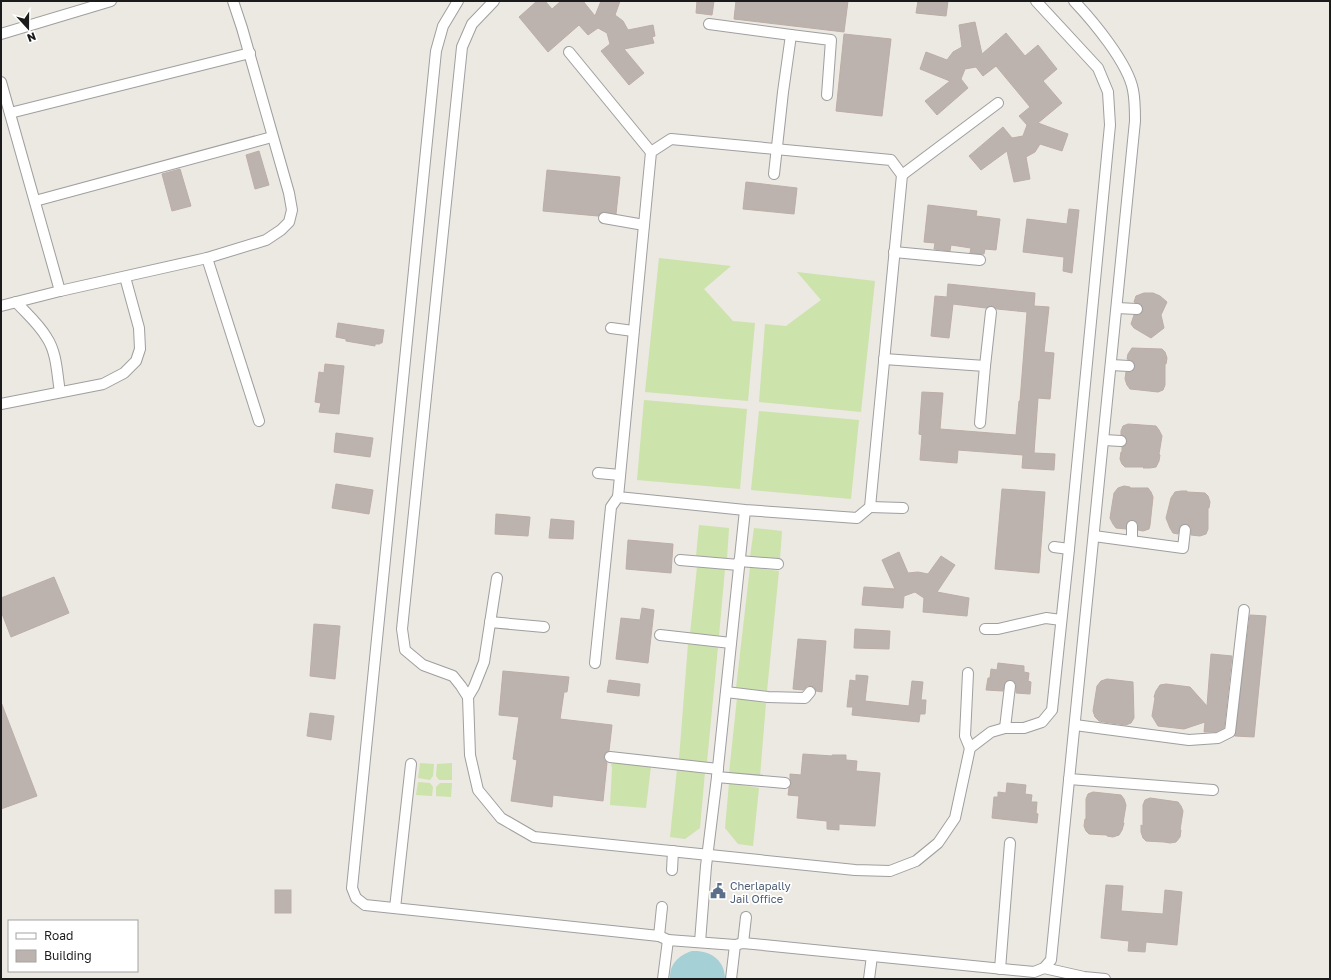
<svg xmlns="http://www.w3.org/2000/svg" width="1331" height="980" font-family="'Golos Text',sans-serif">
<rect width="100%" height="100%" fill="#ece8e2"/>
<g fill="#cce3ab">
<polygon points="659,258 731,266 704,289 733,321 755,323 748,401 645,392"/>
<polygon points="797,272 875,281 861,412 759,402 765,324 786,326 821,300"/>
<polygon points="644,400 747,409 740,489 637,480"/>
<polygon points="759,411 859,420 851,499 751,490"/>
<polygon points="699,525 729,528 727,559 696,556"/>
<polygon points="754,528 782,531 780,559 750,557"/>
<polygon points="697,567 725,569 719,636 690,634"/>
<polygon points="750,567 779,571 767,691 736,688"/>
<polygon points="688,644 718,647 707,762 679,759"/>
<polygon points="737,698 766,703 760,776 729,773"/>
<polygon points="618,762 651,766 646,808 610,805 612,768 611,764"/>
<polygon points="420,763 434,764 433,776 430,780 418,778"/>
<polygon points="452,763 452,780 439,780 436,776 437,764"/>
<polygon points="677,769 705,772 700,828 685,839 670,837"/>
<polygon points="418,782 430,783 433,787 432,796 416,795"/>
<polygon points="440,783 452,783 451,797 436,796 436,787"/>
<polygon points="729,783 759,788 753,846 738,844 725,828"/>
</g>
<path fill="#a5d0d6" d="M692,951C710,950 725,960 725,979H670C669,964 679,955 692,951Z"/>
<g fill="#bcb3af" stroke="#bcada6">
<polygon points="537,1 545,1 552,9 561,1 583,1 595,16 601,1 620,1 615,15 623,21 628,30 653,25 655,36 652,37 654,43 624,49 644,73 629,85 601,51 610,44 607,33 598,28 588,35 579,25 548,52 519,17"/>
<polygon points="697,1 714,1 712,15 696,13"/>
<polygon points="736,1 848,1 844,32 734,19"/>
<polygon points="918,1 948,1 946,16 916,13"/>
<polygon points="975,22 982,54 1006,33 1025,56 1038,45 1057,69 1043,81 1062,103 1038,123 1068,134 1062,151 1040,144 1035,152 1026,157 1030,179 1014,182 1007,151 981,170 969,156 1003,127 1012,138 1023,136 1027,125 1019,116 1030,107 996,66 983,76 976,67 965,69 961,79 968,88 937,115 925,101 950,81 920,69 926,52 947,60 953,52 962,47 959,25"/>
<polygon points="844,34 891,39 882,116 836,111"/>
<polygon points="259,151 269,185 255,189 246,155"/>
<polygon points="180,169 191,206 172,211 162,174"/>
<polygon points="547,170 620,177 616,214 602,212 598,216 543,211"/>
<polygon points="746,182 797,188 794,214 743,209"/>
<polygon points="928,205 977,211 976,216 1000,219 996,250 985,249 984,254 970,253 971,248 951,245 950,251 934,249 935,243 924,242"/>
<polygon points="1069,209 1079,210 1072,273 1063,271 1064,257 1023,252 1027,219 1067,224"/>
<polygon points="948,284 1035,293 1034,306 1049,307 1044,352 1054,353 1050,399 1038,398 1034,453 1055,454 1054,470 1022,468 1023,455 958,450 957,463 920,460 922,435 919,434 922,392 943,393 940,429 1016,435 1019,401 1020,401 1027,312 997,309 992,306 986,308 953,304 949,338 931,336 935,296 947,297"/>
<polygon points="1144,293 1153,293 1160,296 1167,302 1161,315 1164,328 1151,338 1134,328 1131,324 1134,315 1140,315 1143,310 1141,304 1134,302 1136,296"/>
<polygon points="338,323 384,330 382,343 380,343 380,344 375,344 375,346 346,341 346,339 336,337"/>
<polygon points="1132,348 1162,349 1165,352 1167,358 1166,364 1165,364 1165,385 1163,390 1158,392 1140,390 1130,389 1127,385 1125,379 1126,372 1132,372 1135,367 1133,361 1127,359 1128,354"/>
<polygon points="325,364 344,366 339,414 319,412 321,403 315,402 319,372 324,373"/>
<polygon points="1128,424 1156,426 1159,430 1162,436 1159,454 1160,455 1159,461 1156,467 1150,468 1143,468 1144,467 1125,467 1122,464 1120,459 1121,452 1122,452 1122,447 1126,445 1127,441 1125,436 1121,435 1121,431 1123,426"/>
<polygon points="336,433 373,438 370,457 334,452"/>
<polygon points="336,484 373,490 369,514 332,508"/>
<polygon points="1124,486 1130,487 1130,488 1148,488 1151,492 1153,497 1150,525 1149,529 1143,531 1138,530 1138,523 1132,520 1127,522 1126,529 1116,528 1113,524 1110,518 1114,493 1118,488"/>
<polygon points="1002,489 1045,492 1039,573 995,569"/>
<polygon points="1181,491 1187,491 1187,492 1205,493 1208,496 1210,502 1209,508 1208,508 1208,529 1206,534 1200,536 1191,535 1191,527 1186,524 1180,526 1178,534 1173,533 1170,528 1166,518 1171,498 1175,492"/>
<polygon points="496,514 530,517 528,536 495,534"/>
<polygon points="551,519 574,521 573,539 549,538"/>
<polygon points="628,540 673,544 671,573 626,569"/>
<polygon points="899,552 908,573 918,572 928,574 941,556 955,565 937,592 969,598 967,616 923,612 924,598 915,592 904,596 903,608 862,605 864,587 895,589 882,560"/>
<polygon points="54,577 69,613 11,637 1,611 1,598"/>
<polygon points="642,608 654,610 648,663 616,659 621,618 640,620"/>
<polygon points="1250,615 1266,616 1254,737 1235,736"/>
<polygon points="314,624 340,626 335,679 310,676"/>
<polygon points="855,629 890,631 889,649 854,648"/>
<polygon points="798,639 826,641 822,692 816,691 814,687 811,686 807,686 803,690 793,689"/>
<polygon points="1211,654 1232,656 1224,728 1216,732 1204,732 1205,722 1184,729 1158,726 1152,716 1155,698 1154,697 1156,691 1160,685 1166,684 1190,687 1207,706"/>
<polygon points="998,663 1024,666 1024,672 1029,673 1028,681 1031,682 1030,694 1016,693 1016,684 1014,681 1010,680 1005,682 1003,691 986,690 988,678 990,678 991,669 997,670"/>
<polygon points="503,671 569,677 567,692 564,692 560,719 612,725 609,751 605,753 604,756 604,760 607,763 603,801 553,795 552,807 511,801 517,760 513,759 519,717 499,715"/>
<polygon points="856,675 868,676 865,701 909,706 912,681 923,682 921,700 926,700 925,714 920,714 919,722 852,715 853,707 847,707 850,680 856,681"/>
<polygon points="1107,679 1133,682 1134,718 1131,723 1126,725 1104,722 1099,721 1095,717 1093,711 1097,686 1101,681"/>
<polygon points="609,680 640,684 639,696 607,692"/>
<polygon points="1,702 37,796 1,809"/>
<polygon points="310,713 334,716 331,740 307,736"/>
<polygon points="803,754 832,756 832,755 846,755 846,760 857,761 856,771 880,773 875,826 839,824 839,830 827,829 827,821 797,818 799,796 788,795 789,788 791,784 790,779 790,774 801,775"/>
<polygon points="1007,783 1026,785 1025,794 1032,795 1031,802 1037,802 1036,813 1038,814 1037,823 992,818 994,797 998,797 998,792 1006,793"/>
<polygon points="1093,792 1121,795 1124,799 1126,805 1123,823 1124,823 1122,830 1119,835 1113,837 1107,836 1107,835 1089,834 1086,831 1084,826 1085,819 1086,819 1086,799 1088,794"/>
<polygon points="1150,798 1178,802 1181,806 1183,811 1180,830 1181,830 1180,837 1176,842 1170,843 1164,842 1146,841 1143,838 1141,832 1141,825 1143,826 1143,805 1145,800"/>
<polygon points="1106,885 1123,886 1121,911 1163,914 1165,890 1182,892 1177,945 1146,942 1145,952 1128,951 1129,941 1101,938"/>
<rect x="275" y="890" width="16" height="23"/>
</g>
<g fill="none" stroke-linecap="round" stroke-linejoin="round">
<defs>
<g id="street">
<polyline points="458,1 443,26 436,51 352,888 356,898 365,905 659,936 668,940"/>
<polyline points="494,1 472,24 462,47 402,629 405,650 423,665 453,676 461,686 468,697 470,755 478,790 501,818 534,837 855,870 890,871 916,861 938,843 955,818 970,748 991,732 1005,728 1024,728 1042,722 1052,710 1069,549 1110,125 1108,92 1098,68 1036,1"/>
<polyline points="709,24 791,35 783,92 774,174"/>
<polyline points="1,34 111,1"/>
<polyline points="791,35 831,40 827,95"/>
<polyline points="569,52 651,152"/>
<polyline points="1,82 60,291"/>
<polyline points="10,113 250,53"/>
<polyline points="902,175 998,103"/>
<polyline points="35,201 272,137"/>
<polyline points="604,218 644,225"/>
<polyline points="894,252 980,260"/>
<polyline points="207,258 259,421"/>
<path d="M16,302C27,314 39,324 47,338C57,353 57,375 60,392"/>
<polyline points="1,306 60,291 207,258 266,240 281,230 289,222 292,210 289,193 242,28 233,1"/>
<polyline points="1117,308 1137,309"/>
<polyline points="611,328 633,331"/>
<polyline points="884,359 985,366 980,423"/>
<polyline points="1111,365 1129,366"/>
<polyline points="985,366 991,312"/>
<polyline points="1,404 103,384 124,373 136,361 140,349 139,328 125,277"/>
<polyline points="1104,440 1121,441"/>
<polyline points="598,473 620,475"/>
<polyline points="870,507 903,508"/>
<polyline points="1132,526 1132,541"/>
<polyline points="1094,536 1183,548 1185,530"/>
<polyline points="1054,547 1069,549"/>
<polyline points="680,560 739,565"/>
<polyline points="739,561 778,564"/>
<polyline points="490,622 544,627"/>
<polyline points="985,629 998,629 1046,618 1061,620"/>
<polyline points="660,635 731,643"/>
<polyline points="595,663 611,507 618,497"/>
<polyline points="968,673 965,736 970,748"/>
<polyline points="726,692 768,697 805,698 810,692"/>
<polyline points="468,697 474,687 484,662 497,578"/>
<polyline points="1075,725 1189,740 1218,738 1230,732 1244,610"/>
<polyline points="1005,728 1010,686"/>
<polyline points="610,757 718,769"/>
<polyline points="717,777 785,783"/>
<polyline points="1069,779 1213,790"/>
<polyline points="672,870 673,851"/>
<polyline points="395,908 411,764"/>
<polyline points="659,936 662,907"/>
<polyline points="700,942 706,866 717,777 745,510 618,497 651,152 671,139 891,160 902,175 870,507 857,518 745,510"/>
<polyline points="743,943 746,917"/>
<polyline points="1044,968 1084,977 1105,979"/>
<polyline points="1000,969 1010,843"/>
<path d="M663,979L668,940L735,945L743,943L1034,972L1044,968L1051,960L1135,121C1135,111 1135,100 1133,90C1128,63 1093,21 1074,1"/>
<polyline points="731,979 735,945"/>
<polyline points="869,979 872,956"/>
</g>
</defs>
<use href="#street" stroke="#9f9f9f" stroke-width="12"/>
<use href="#street" stroke="#fff" stroke-width="10"/>
</g>
<defs>
<symbol id="civic-bare" viewBox="-9 -9 18 18"><path d="M-.6-6.5H3V-4.5H.6V-3L4-1V1h2V6H-6V1h2V-1L-.6-3ZM-1.2 2.5V6h2.4V2.5Z" fill="#5c6f8a" stroke="#fff" stroke-width="2.5" paint-order="stroke"/></symbol>
</defs>
<g fill-rule="evenodd">
<use href="#civic-bare" x="707" y="880" width="22" height="22"/>
</g>
<g text-anchor="middle" dominant-baseline="central" stroke-width="3.5" stroke-linejoin="round" paint-order="stroke">
<g font-size="11" fill="#4e5e75" stroke="#fff" text-anchor="start">
<text x="730" y="885">Cherlapally<tspan x="730" dy="13">Jail Office</tspan></text>
</g>
</g>
<rect width="1331" height="980" fill="none" stroke="#1b1b1b" stroke-width="4"/>
<rect x="8" y="920" width="130" height="52" fill="#ffffff" stroke="#a4a4a4"/>
<rect x="16" y="933" width="20" height="6" fill="#ffffff" stroke="#a4a4a4"/>
<text x="44" y="940" font-size="12" fill="#1b1b1b">Road</text>
<rect x="16" y="950" width="20" height="12" fill="#bcb3af" stroke="#a4a4a4"/>
<text x="44" y="960" font-size="12" fill="#1b1b1b">Building</text>
<g transform="translate(28 28) rotate(159)" stroke="#ffffff" stroke-width="3" paint-order="stroke">
<path d="M0-3L7 15L0 10L-7 15Z" fill="#1b1b1b"/>
<text y="-6" font-size="11" font-weight="bold" text-anchor="middle" fill="#1b1b1b">N</text>
</g>
</svg>
